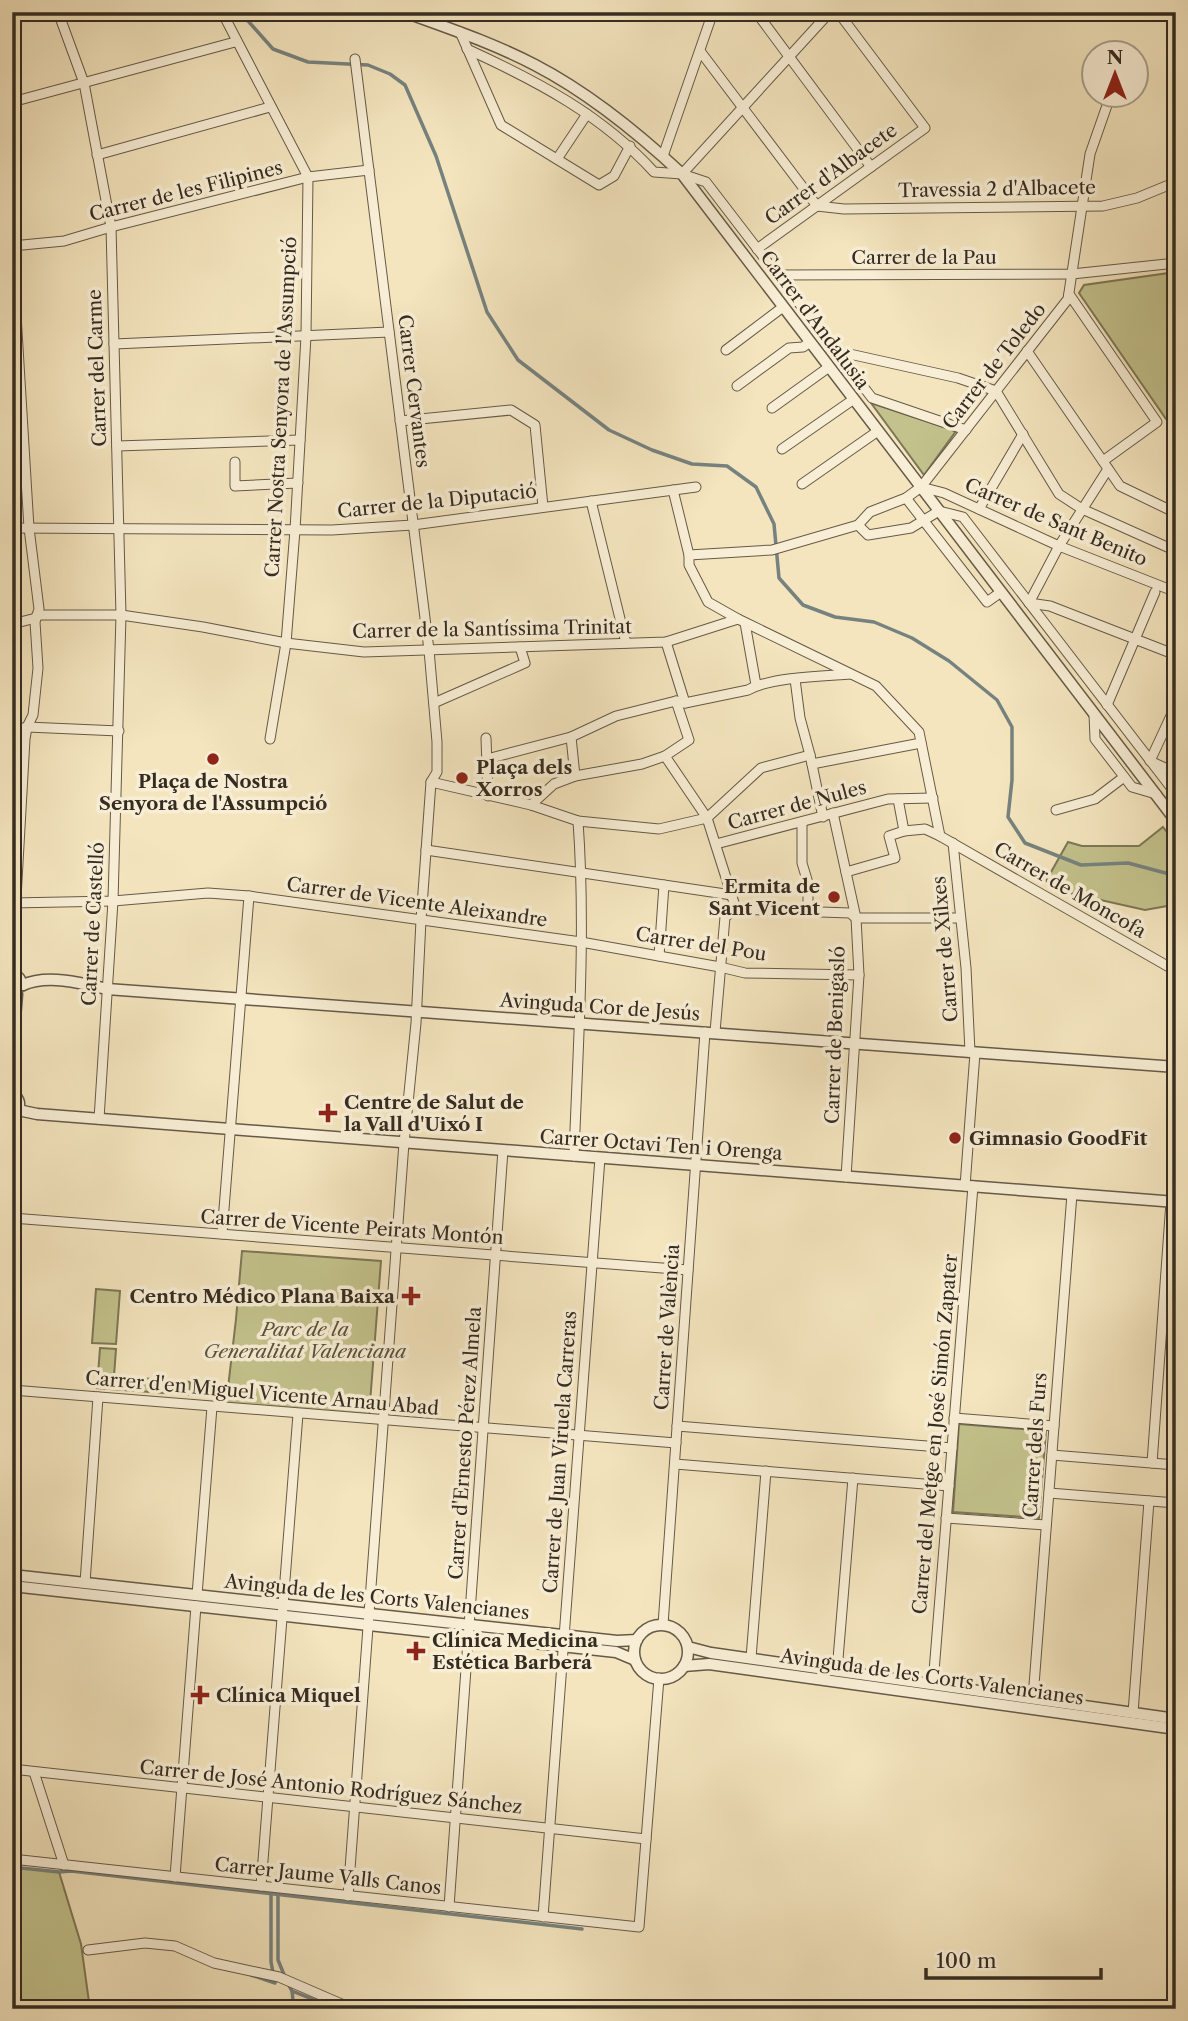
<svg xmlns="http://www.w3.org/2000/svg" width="1188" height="2021" font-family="'Libre Caslon Text',serif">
<rect width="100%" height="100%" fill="#f4e5be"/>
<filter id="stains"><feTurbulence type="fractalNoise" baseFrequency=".00286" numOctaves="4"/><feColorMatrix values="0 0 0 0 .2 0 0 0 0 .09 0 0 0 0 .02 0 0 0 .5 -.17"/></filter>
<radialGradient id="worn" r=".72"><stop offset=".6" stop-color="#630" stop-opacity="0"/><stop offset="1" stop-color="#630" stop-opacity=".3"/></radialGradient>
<g fill="#c3c28c" stroke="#7c7756" stroke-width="2">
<polygon points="1176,272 1176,418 1170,422 1166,419 1079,293 1084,285"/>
<polygon points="871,403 956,431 924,475"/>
<polygon points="1163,827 1176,844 1176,899 1167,906 1145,910 1065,892 1046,881 1068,842 1082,846 1139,846"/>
<polygon points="242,1251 381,1261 369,1416 226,1405 236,1319"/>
<polygon points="96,1289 120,1291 116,1344 92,1343"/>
<polygon points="100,1348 116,1349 114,1376 190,1382 190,1395 97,1388"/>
<polygon points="959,1424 1046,1431 1039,1518 953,1512"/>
<polygon points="12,1867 59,1872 81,1944 90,2009 12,2009"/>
</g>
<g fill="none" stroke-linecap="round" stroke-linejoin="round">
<g stroke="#76827f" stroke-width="3.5">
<polyline points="240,12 273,49 308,62 368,65 390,74 405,85 436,156 487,312 518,360 609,430 652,450 692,464 727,466 756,487 774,524 779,578 803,605 835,617 874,622 912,638 949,661 997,700 1012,727 1012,780 1008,817 1025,843 1081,865 1128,863 1173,875 1176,878"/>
<polyline points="12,1867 59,1872 71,1871 582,1929"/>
<polyline points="278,1894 278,1960 285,1977"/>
<polyline points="251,1975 275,1983 271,1962 271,1892"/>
<polyline points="288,1984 292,1991 337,2009"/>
<polyline points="292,1991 294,2009"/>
</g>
<defs>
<g id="minor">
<polyline points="58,12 84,83 111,227 121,615 113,901 99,1119"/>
<polyline points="222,12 308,177 306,336 295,530 286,643 270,739"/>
<polyline points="756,12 871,167"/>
<polyline points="460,32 501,125 599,185 614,176 630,146"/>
<path d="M467,49C537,81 602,115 654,172L682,174L706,182L872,398L966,430"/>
<polyline points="700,51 817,206"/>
<polyline points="12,102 235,42"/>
<polyline points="97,155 270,107"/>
<polyline points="663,156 713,12"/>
<polyline points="557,159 587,114"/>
<polyline points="682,174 830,12"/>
<polyline points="817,206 844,209 1103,206 1137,198 1176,182"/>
<polyline points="12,246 64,241 111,227 308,177 369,170"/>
<polyline points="12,249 29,528 39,609 35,622 38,668 33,715 27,727 25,739 12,969"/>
<polyline points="757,249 925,128 838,12"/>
<polyline points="777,275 1072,274 1176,263"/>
<polyline points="1069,294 1157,422 1103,461"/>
<polyline points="114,344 389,332"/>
<polyline points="726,350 783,307"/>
<polyline points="836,351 958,378 996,391 1059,494 1082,509 1176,551"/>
<polyline points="1027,351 1120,486 1176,513"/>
<polyline points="737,386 789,348 803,347 810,342"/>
<polyline points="772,408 829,367"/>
<polyline points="400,421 511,410 535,425 543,507"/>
<polyline points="117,446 300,440"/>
<polyline points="782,449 854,399"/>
<polyline points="235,462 235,486 298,483"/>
<polyline points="1108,469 1059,546 1029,603 1050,606 1176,655"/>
<polyline points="802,484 878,431"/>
<polyline points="921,487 944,493 1059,546 1176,592"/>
<polyline points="673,490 689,555 689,565 708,602 738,619 876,686 919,732 940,836 1176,971"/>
<polyline points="591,501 626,643"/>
<polyline points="979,509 1023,434"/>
<polyline points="858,525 868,535 911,528 939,511 963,517 1176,794"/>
<polyline points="12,528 332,530 413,525 696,487"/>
<polyline points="689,555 772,550 858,525 870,512 906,498"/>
<polyline points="1001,592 987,602 906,498 921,487 1068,299 1090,154 1111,94"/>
<polyline points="37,615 121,615 203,627 286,643 364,652 666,642 738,619"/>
<polyline points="745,623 756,685"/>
<polyline points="12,624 36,618"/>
<polyline points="666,642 685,703"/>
<polyline points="795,679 800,718 810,755 823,817"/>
<polyline points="434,703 525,663 520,647"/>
<polyline points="1107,705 1155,592"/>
<polyline points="1176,705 1150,761 1176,773"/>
<polyline points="1094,714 1095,739 1132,787 1156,794"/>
<polyline points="12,731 27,727 119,731"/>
<polyline points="571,737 575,776"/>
<polyline points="486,738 488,796"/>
<polyline points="665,756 707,818 736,909"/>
<path d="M487,759L571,737L616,716L676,701L685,703L748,690C771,677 823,676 850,674"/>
<polyline points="812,764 921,743"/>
<polyline points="431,782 531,805 578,821 659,829 707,818 761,768 810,755"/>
<polyline points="898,799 904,831 925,829 940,836"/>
<polyline points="531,805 554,784 575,776 642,764 665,756 689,740 676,701"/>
<polyline points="1056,810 1095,799 1124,777"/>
<polyline points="833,813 856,918 859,975 846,1177"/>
<polyline points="802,822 802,863 808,883 808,910"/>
<polyline points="953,843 966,968 970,1052"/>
<polyline points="716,844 888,799 933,798"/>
<polyline points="426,850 732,895"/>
<polyline points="846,872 895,858 889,836 904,831"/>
<polyline points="12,903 113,901 208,893 249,896 581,942 720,967 745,973 859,975"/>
<polyline points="736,909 850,913 856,918"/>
<polyline points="856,918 960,918"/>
<polyline points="659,956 664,885"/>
<polyline points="715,1032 725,917 736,909"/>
<path d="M574,1156C578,1044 586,932 578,821"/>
<polyline points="965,1186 975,1053"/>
<polyline points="12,1218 688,1270"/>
<polyline points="222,1234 249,896"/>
<polyline points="12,1390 676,1443"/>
<polyline points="954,1418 1054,1426"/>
<polyline points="677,1426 952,1448"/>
<polyline points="1052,1455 1176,1465"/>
<polyline points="1152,1463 1171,1202"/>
<polyline points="675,1464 949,1486"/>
<polyline points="1049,1493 1176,1503"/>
<polyline points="946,1518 1046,1525"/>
<polyline points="85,1583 98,1397"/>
<polyline points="197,1595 212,1407"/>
<polyline points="663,1625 705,1032"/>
<polyline points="751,1658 766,1471"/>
<polyline points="837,1671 853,1478"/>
<polyline points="933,1684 973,1186"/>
<polyline points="1033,1698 1072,1194"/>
<polyline points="1133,1713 1149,1501"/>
<polyline points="12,1769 646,1839"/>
<polyline points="34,1772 64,1865"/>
<polyline points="12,1859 639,1927 659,1678"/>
<polyline points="175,1877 196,1606"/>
<polyline points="261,1886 298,1414"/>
<polyline points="348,1896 404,1143 416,1023 421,920 431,782 437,772 437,742 429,650 355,59"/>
<polyline points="449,1907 503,1150"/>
<polyline points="543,1917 600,1158"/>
<polyline points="88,1950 145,1943 175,1946 214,1963 279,1977 353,2009"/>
</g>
<g id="tertiary">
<path d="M404,12C448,28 493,43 535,65C589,93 637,132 682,174L1176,821"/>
<polyline points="12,977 19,978 23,985"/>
<path d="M23,985C47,974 82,983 107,989L1176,1067"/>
<polyline points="12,1055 17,994"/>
<path d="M12,1093C19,1098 23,1107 14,1113"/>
<polyline points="18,1110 37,1114 1176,1202"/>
<polyline points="12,1575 617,1641 637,1640"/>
<polyline points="12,1586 616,1652 635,1660"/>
<circle cx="661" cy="1652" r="27"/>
<polyline points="688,1647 711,1653 1176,1719"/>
<polyline points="684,1666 709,1664 1176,1729"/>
</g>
</defs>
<use href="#minor" stroke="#655a48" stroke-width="11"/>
<use href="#tertiary" stroke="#655a48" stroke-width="13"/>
<use href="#minor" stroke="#f8eed5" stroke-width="9"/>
<use href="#tertiary" stroke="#f8eed5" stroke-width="10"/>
</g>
<g fill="#8f2418" stroke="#f8eed5" stroke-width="2.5">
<circle cx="213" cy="759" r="7"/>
<circle cx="462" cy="778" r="7"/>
<circle cx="834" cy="897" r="7"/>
<path d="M324.5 1102.5h7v7h7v7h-7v7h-7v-7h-7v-7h7z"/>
<circle cx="955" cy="1138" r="7"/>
<path d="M407.5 1285.5h7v7h7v7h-7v7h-7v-7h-7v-7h7z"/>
<path d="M412.5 1640.5h7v7h7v7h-7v7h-7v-7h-7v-7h7z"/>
<path d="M196.5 1684.5h7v7h7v7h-7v7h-7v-7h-7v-7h7z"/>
</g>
<g text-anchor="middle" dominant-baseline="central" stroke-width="7" stroke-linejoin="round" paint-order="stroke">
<g font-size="19" fill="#352c21" stroke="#f8eed5">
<text transform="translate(831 174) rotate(-36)">Carrer d'Albacete</text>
<text transform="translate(997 189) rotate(-1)">Travessia 2 d'Albacete</text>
<text transform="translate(186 191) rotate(-14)">Carrer de les Filipines</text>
<text x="924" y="257">Carrer de la Pau</text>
<text transform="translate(815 320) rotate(53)">Carrer d'Andalusia</text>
<text transform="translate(994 366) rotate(-52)">Carrer de Toledo</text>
<text transform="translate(97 368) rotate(-92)">Carrer del Carme</text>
<text transform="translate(414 391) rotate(83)">Carrer Cervantes</text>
<text transform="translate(281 407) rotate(-87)">Carrer Nostra Senyora de l'Assumpció</text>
<text transform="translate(437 501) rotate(-6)">Carrer de la Diputació</text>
<text transform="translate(1056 522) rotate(23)">Carrer de Sant Benito</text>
<text transform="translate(492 629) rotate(-1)">Carrer de la Santíssima Trinitat</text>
<text transform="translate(797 805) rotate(-15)">Carrer de Nules</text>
<text transform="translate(1070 890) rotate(30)">Carrer de Moncofa</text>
<text transform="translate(417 902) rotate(8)">Carrer de Vicente Aleixandre</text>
<text transform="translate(93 924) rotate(-87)">Carrer de Castelló</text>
<text transform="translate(701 944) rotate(9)">Carrer del Pou</text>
<text transform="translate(945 949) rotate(-95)">Carrer de Xilxes</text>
<text transform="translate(600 1007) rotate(4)">Avinguda Cor de Jesús</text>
<text transform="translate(835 1035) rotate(-88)">Carrer de Benigasló</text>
<text transform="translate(661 1145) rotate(4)">Carrer Octavi Ten i Orenga</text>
<text transform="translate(352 1227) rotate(4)">Carrer de Vicente Peirats Montón</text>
<text transform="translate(667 1327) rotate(-86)">Carrer de València</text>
<text transform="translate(262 1393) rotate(5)">Carrer d'en Miguel Vicente Arnau Abad</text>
<text transform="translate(935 1434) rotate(-85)">Carrer del Metge en José Simón Zapater</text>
<text transform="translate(465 1443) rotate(-86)">Carrer d'Ernesto Pérez Almela</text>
<text transform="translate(1035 1445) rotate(-86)">Carrer dels Furs</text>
<text transform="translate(560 1452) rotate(-86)">Carrer de Juan Viruela Carreras</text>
<text transform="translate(377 1597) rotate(6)">Avinguda de les Corts Valencianes</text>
<text transform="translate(932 1677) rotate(8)">Avinguda de les Corts Valencianes</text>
<text transform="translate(331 1787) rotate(6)">Carrer de José Antonio Rodríguez Sánchez</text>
<text transform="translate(328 1876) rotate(6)">Carrer Jaume Valls Canos</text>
</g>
<g font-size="19" font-weight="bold" fill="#352c21" stroke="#f8eed5" text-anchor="start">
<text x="476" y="767">Plaça dels<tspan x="476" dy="22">Xorros</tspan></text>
<text x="213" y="781" text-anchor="middle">Plaça de Nostra<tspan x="213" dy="22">Senyora de l'Assumpció</tspan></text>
<text x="820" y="886" text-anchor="end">Ermita de<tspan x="820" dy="22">Sant Vicent</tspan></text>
<text x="344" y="1102">Centre de Salut de<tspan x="344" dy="22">la Vall d'Uixó I</tspan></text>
<text x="969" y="1138">Gimnasio GoodFit</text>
<text x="395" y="1296" text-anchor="end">Centro Médico Plana Baixa</text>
<text x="432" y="1640">Clínica Medicina<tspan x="432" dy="22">Estética Barberá</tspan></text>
<text x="216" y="1695">Clínica Miquel</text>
</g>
<g font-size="19" font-style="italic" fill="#58523c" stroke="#f8eed5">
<text x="305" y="1329">Parc de la<tspan x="305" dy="22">Generalitat Valenciana</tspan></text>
</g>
</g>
<rect width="1188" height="2021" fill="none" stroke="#f4e5be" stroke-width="42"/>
<rect x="14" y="14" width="1160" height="1993" fill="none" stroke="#352c21" stroke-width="3.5"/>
<rect x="21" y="21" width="1146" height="1979" fill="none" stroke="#352c21" stroke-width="2"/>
<g transform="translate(1115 74)"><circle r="33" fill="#f8eed5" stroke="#aaa08d" stroke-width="2"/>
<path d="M0-5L12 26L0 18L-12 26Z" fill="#8f2418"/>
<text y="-10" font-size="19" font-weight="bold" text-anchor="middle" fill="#352c21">N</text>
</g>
<path d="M926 1968v10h175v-10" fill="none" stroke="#352c21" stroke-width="3.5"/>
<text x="936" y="1968" font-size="21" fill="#352c21" stroke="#f8eed5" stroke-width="5" paint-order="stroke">100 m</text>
<rect width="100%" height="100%" filter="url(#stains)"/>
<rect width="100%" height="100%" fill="url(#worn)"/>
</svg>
